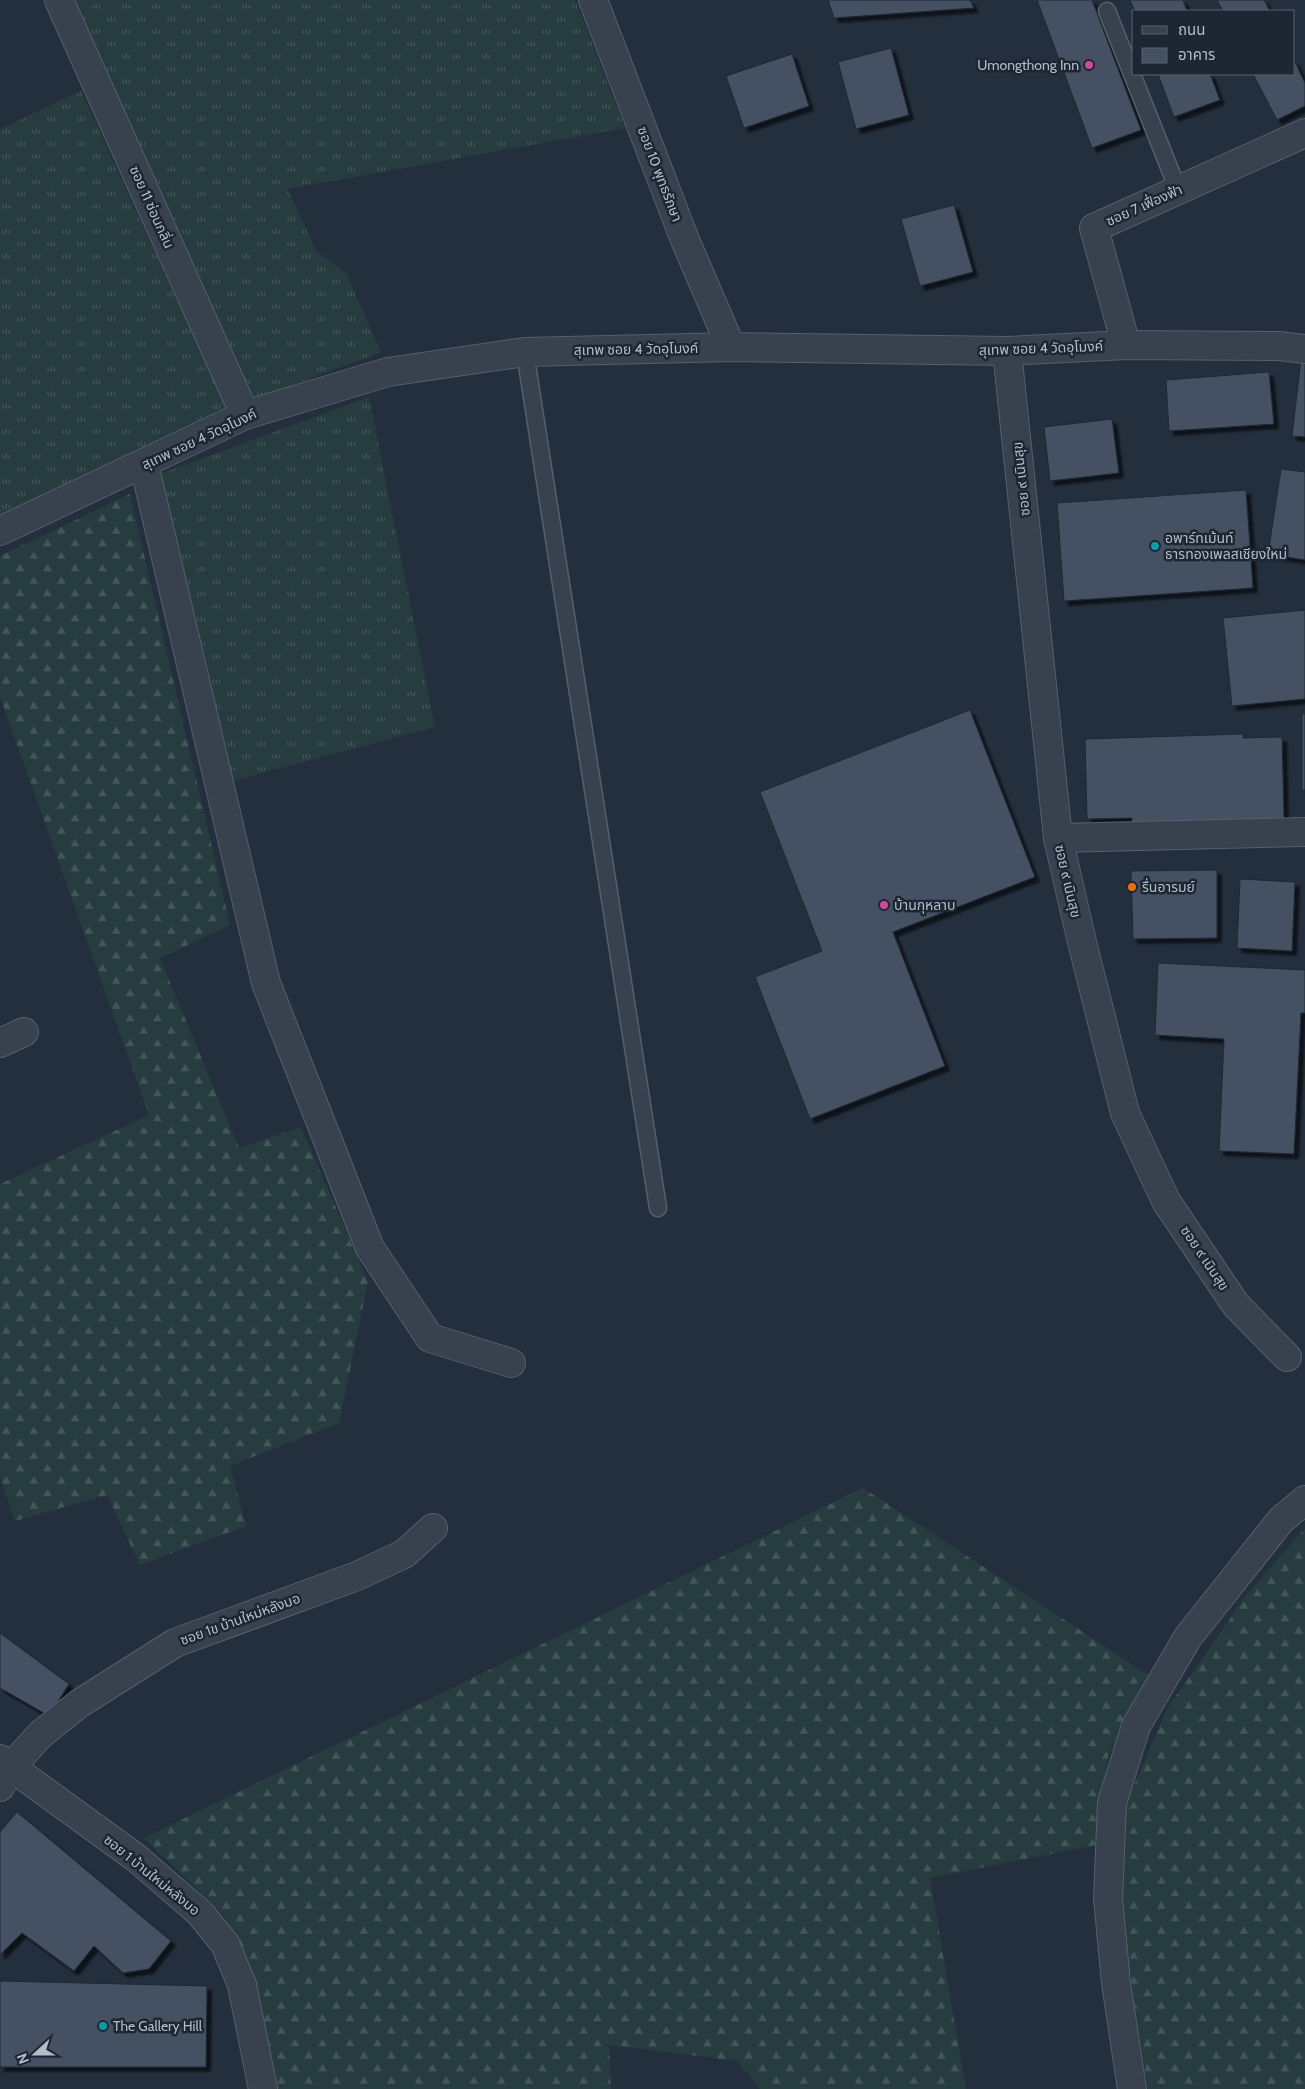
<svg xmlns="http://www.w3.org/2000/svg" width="1305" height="2089" font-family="Cabin,'Noto Sans Thai',sans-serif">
<defs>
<pattern id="grass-tufts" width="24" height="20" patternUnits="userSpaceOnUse" patternTransform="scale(1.25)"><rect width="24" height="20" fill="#263c3f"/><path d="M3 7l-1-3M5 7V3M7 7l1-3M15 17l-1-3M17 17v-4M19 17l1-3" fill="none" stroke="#435659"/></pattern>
<pattern id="forest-firs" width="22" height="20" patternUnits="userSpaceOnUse" patternTransform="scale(1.25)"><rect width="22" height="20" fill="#263c3f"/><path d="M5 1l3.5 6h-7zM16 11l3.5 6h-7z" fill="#435659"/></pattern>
<filter id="shadow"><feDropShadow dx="4.5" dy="4.5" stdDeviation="1" flood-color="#0009"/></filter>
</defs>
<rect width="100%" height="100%" fill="#242f3e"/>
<g fill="url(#grass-tufts)">
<polygon points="74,0 575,0 625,128 288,189 316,251 346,273 381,352 251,401"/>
<polygon points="81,91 226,407 0,515 0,129"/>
<polygon points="369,397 435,727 232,781 160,474"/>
</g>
<g fill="url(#forest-firs)">
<polygon points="130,494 230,925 160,958 239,1148 301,1127 368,1282 339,1423 230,1466 246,1526 140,1565 107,1495 15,1521 0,1477 0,1184 149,1115 0,697 0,556"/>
<polygon points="863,1488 1150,1676 1108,1756 1096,1845 930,1878 966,2089 760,2089 737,2061 609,2045 611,2089 274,2089 257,1994 224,1915 144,1838"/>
<polygon points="1305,1528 1305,2089 1148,2089 1122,1924 1120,1818 1167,1709 1248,1593"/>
</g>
<g fill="#455162" stroke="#1f2835" filter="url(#shadow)">
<polygon points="828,0 970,0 974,8 834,18"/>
<polygon points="1037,0 1092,0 1141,130 1092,148"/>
<polygon points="1130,0 1183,0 1187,11 1135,11"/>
<polygon points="1217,0 1264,0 1270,11 1223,11"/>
<polygon points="891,48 909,115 856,129 838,62"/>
<polygon points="792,54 809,106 744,128 726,76"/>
<polygon points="1294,60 1305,83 1305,106 1277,120 1253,74 1294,74"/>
<polygon points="1158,74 1210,74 1220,100 1174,117"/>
<polygon points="954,205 973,272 920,286 901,219"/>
<polygon points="1301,359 1305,360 1305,437 1292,436"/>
<polygon points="1269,372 1274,424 1169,431 1166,380"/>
<polygon points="1112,419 1119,473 1050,481 1044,427"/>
<polygon points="1281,469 1305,472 1305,560 1268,554"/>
<polygon points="1246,490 1253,588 1064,601 1057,503"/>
<polygon points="1305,610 1305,699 1232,706 1223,618"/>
<polygon points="970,710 1035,877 893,932 945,1066 810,1119 755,977 822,951 760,792"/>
<rect x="1302" y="714" width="3" height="76"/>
<polygon points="1243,734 1243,738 1282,737 1284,819 1132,827 1132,818 1087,819 1085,739"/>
<polygon points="1217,870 1217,938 1133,939 1131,871"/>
<polygon points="1240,879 1295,882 1292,951 1237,948"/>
<polygon points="1158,963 1305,970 1305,1013 1301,1013 1294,1154 1219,1151 1224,1039 1155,1035"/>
<polygon points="0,1633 69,1684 49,1716 0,1688"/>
<polygon points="17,1812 171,1941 149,1969 123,1973 94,1946 74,1971 22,1933 0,1955 0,1832"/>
<polygon points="0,1981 207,1986 206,2067 0,2067"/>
</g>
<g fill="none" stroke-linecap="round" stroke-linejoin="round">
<defs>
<g id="service">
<polyline points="1107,11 1178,190"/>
<polyline points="525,352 658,1208"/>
</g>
<g id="minor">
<polyline points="59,0 245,415"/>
<polyline points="593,0 685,240 731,347"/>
<polyline points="1126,345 1094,228 1305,133"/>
<polyline points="1007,351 1058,838 1082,942 1125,1113 1166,1201 1236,1305 1287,1357"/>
<polyline points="144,464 266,983 370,1248 430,1338 511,1363"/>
<polyline points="0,531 245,415 388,372 525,352 731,347 1007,351 1126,345 1279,346 1305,349"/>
<polyline points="1058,838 1305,832"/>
<polyline points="0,1043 24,1032"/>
<polyline points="0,1759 135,1857 200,1913 225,1944 242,1985 263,2089"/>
<polyline points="0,1787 10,1768 41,1734 80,1703 175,1643 357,1576 404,1554 433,1528"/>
<polyline points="1132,2089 1116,1983 1108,1898 1112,1803 1136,1726 1188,1637 1281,1520 1305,1500"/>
</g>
</defs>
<use href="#service" stroke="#565f6c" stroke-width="19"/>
<use href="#minor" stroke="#565f6c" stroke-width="30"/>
<use href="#service" stroke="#38414e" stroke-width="16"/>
<use href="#minor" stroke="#38414e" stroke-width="28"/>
</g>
<g fill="#d1479c" stroke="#1d2633" stroke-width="2">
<circle cx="1089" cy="65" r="5"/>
<circle cx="884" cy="905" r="5"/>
</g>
<g fill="#0f9aa8" stroke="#1d2633" stroke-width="2">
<circle cx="1155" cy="546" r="5"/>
<circle cx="103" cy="2026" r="5"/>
</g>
<circle fill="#e8710a" stroke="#1d2633" stroke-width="2" cx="1132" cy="887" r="5"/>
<g text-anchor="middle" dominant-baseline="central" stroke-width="5" stroke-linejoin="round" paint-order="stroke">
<g font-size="14" fill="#b4bcc9" stroke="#1d2633" text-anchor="start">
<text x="1079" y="65" text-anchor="end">Umongthong Inn</text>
<text x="1165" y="538">อพาร์ทเม้นท์<tspan x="1165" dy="16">ธารทองเพลสเชียงใหม่</tspan></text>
<text x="1142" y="887">รื่นอารมย์</text>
<text x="894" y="905">บ้านกุหลาบ</text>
<text x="113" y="2026">The Gallery Hill</text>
</g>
<g font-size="14" fill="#b4bcc9" stroke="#1d2633">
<text transform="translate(660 174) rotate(69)">ซอย 10 พุทธรักษา</text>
<text transform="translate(1144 205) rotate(-24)">ซอย 7 เฟื่องฟ้า</text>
<text transform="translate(152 207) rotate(66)">ซอย 11 ซ่อนกลิ่น</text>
<text transform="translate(1041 348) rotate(-2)">สุเทพ ซอย 4 วัดอุโมงค์</text>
<text transform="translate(636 349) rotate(-1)">สุเทพ ซอย 4 วัดอุโมงค์</text>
<text transform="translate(199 439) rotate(-25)">สุเทพ ซอย 4 วัดอุโมงค์</text>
<text transform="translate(1021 479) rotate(-96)">ซอย ๙ เนินสุข</text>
<text transform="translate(1068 881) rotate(77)">ซอย ๙ เนินสุข</text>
<text transform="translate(1205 1258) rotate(56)">ซอย ๙ เนินสุข</text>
<text transform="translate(240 1619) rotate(-20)">ซอย 1ข บ้านใหม่หลังมอ</text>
<text transform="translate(152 1875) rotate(39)">ซอย 1 บ้านใหม่หลังมอ</text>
</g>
</g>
<rect x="1132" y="10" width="162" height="65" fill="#1d2633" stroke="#59626f"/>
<rect x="1142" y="26" width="25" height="8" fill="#38414e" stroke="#59626f"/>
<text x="1178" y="35" font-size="15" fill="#b4bcc9">ถนน</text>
<rect x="1142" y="48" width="25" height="15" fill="#455162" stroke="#59626f"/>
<text x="1178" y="60" font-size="15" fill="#b4bcc9">อาคาร</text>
<g transform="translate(35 2054) rotate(249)" stroke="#1d2633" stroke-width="4" paint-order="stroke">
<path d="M0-4L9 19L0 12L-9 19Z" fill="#b4bcc9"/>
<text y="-8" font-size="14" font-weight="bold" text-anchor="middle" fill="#b4bcc9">N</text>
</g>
</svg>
